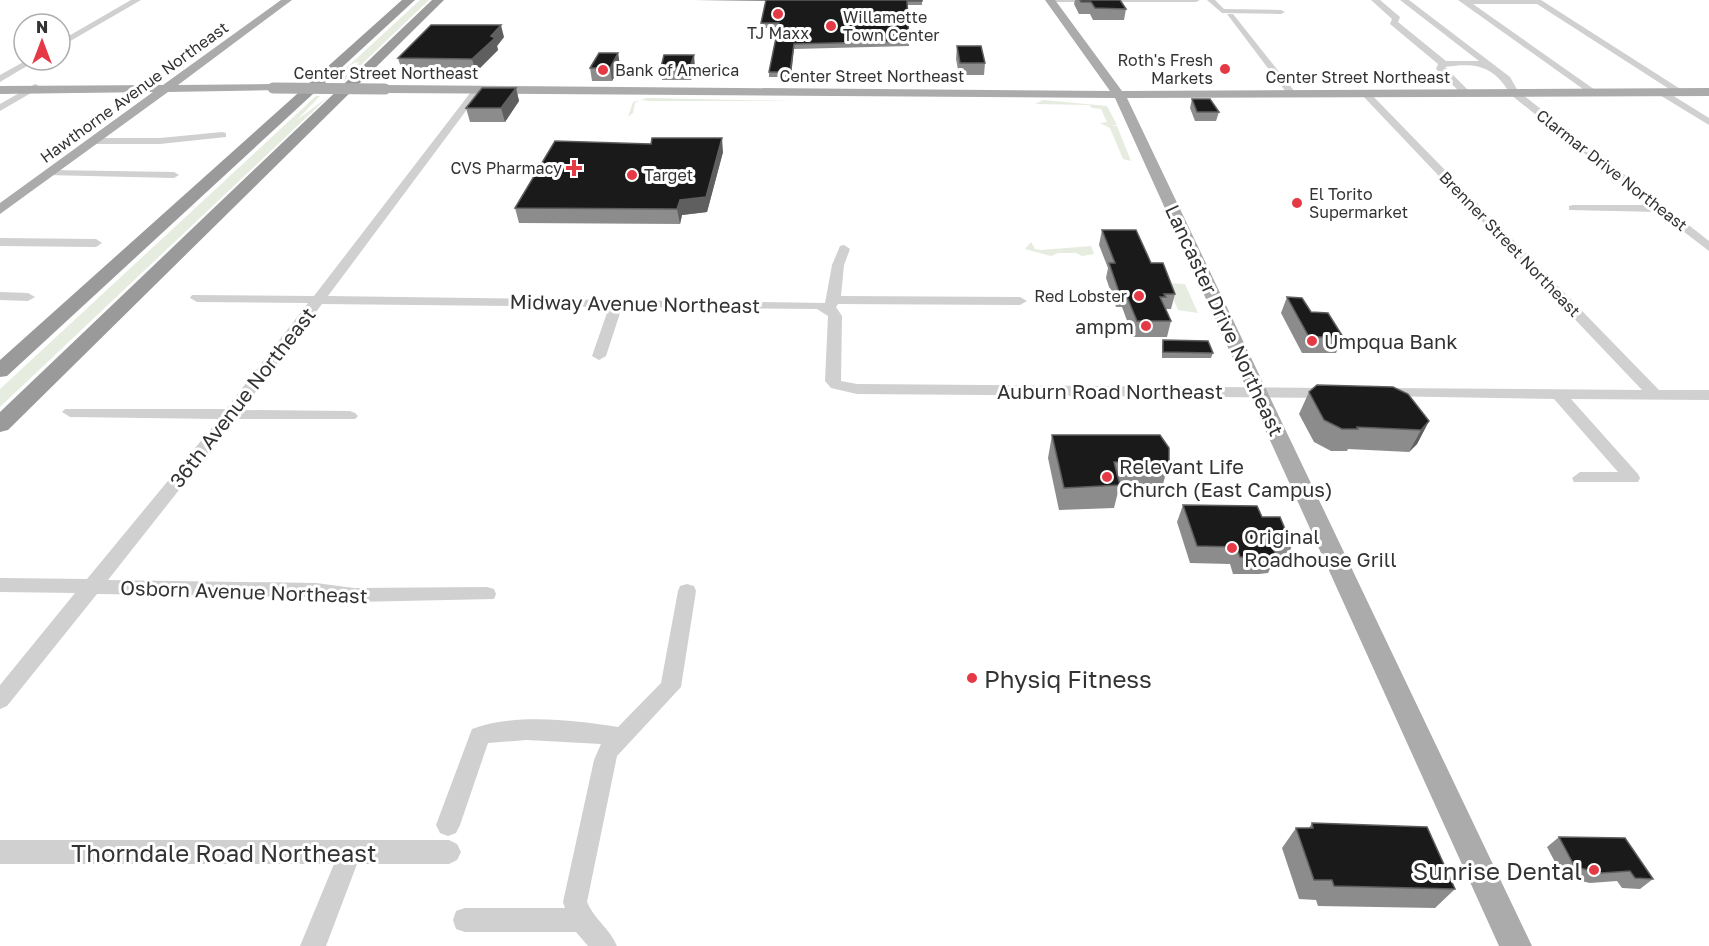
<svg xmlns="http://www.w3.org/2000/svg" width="1709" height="946" font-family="'Golos Text',sans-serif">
<rect width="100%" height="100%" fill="#fff"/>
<g fill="#e6ecdf">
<polygon points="420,0 429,0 343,82 339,82 359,62 354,63 335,82 331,82"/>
<polygon points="316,96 320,96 297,120 329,96 0,407 0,389"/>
<polygon points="647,98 794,101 652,101 640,100 635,103 633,113 628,117 633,102"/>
<polygon points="1043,100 1107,106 1117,125 1111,126 1117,126 1131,161 1123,159 1110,128 1100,123 1107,122 1101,109 1092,108 1089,105 1035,104"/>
<polygon points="1031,242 1035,249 1041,250 1091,246 1094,254 1082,256 1076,253 1058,253 1051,256 1025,249"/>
<polygon points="1166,283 1185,284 1198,313 1178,310"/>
</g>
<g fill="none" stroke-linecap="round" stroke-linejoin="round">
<g fill="#d0d0d0" fill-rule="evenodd">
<polygon points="131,0 141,0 60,47 60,41"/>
<polygon points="1047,0 1200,0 1196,2 1051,2"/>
<polygon points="1207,0 1215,0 1224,9 1281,10 1285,12 1281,14 1222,13"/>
<path d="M1371,0H1380L1400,17L1398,22L1446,61H1479L1400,0H1409L1510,77L1518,91L1709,241V251L1658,212L1569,210V206L1573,205H1649L1511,95C1494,66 1477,62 1445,67L1471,93L1463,95L1436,69L1438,64L1390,24L1392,19Z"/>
<polygon points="1458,0 1541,0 1685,92 1677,94 1537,4 1473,4 1598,92 1590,94"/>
<polygon points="1227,14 1233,14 1295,92 1295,96 1289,96"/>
<polygon points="27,60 37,60 0,82 0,75"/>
<polygon points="35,84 38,85 38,89 0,111 0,104"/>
<polygon points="477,87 480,88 480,92 328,296 825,303 832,265 840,246 844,245 850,249 844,265 841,296 1020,297 1027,301 1020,305 838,304 836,307 842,316 841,381 857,384 1330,388 1337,393 1330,398 857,394 831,388 825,381 828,316 817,309 622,307 606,356 599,360 592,356 609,307 322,304 242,410 350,411 355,413 358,416 355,419 235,419 108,580 316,583 354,588 487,587 494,589 496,594 494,599 354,602 316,597 97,594 7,706 0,709 0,685 75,593 0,592 0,578 87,579 219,419 70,417 62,412 65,409 226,409 308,303 197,302 190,298 192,295 314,296 474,88"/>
<polygon points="1658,90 1664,90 1709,118 1709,125 1658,94"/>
<polygon points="1362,91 1368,91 1659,390 1709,390 1709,400 1571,399 1638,474 1640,478 1638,482 1574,482 1572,478 1580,472 1618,472 1554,399 1378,396 1376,393 1383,388 1642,390 1362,95"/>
<polygon points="222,132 226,133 226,137 160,144 95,144 90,141 95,138 160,138"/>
<polygon points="50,170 174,172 179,175 174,178 46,175 46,171"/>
<polygon points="0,238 96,239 102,243 96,247 0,246"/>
<polygon points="0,292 28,293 35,297 28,301 0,300"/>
<path d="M687,584L694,586L696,591L681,687L617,756L587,902C594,919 610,929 617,946H588L576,932H465L456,929L453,920L456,911L465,908H565L563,902L594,760L601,744L527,740L488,743L460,825L456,833L448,836L440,833L436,825L472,729C516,713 573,720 618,727L661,683L678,591L680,586Z"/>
<polygon points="0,840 449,840 457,844 461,852 457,860 449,864 357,864 326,946 300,946 334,864 0,864"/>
</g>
<g fill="#ababab" fill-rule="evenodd">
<polygon points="281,0 292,0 178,85 273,84 279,88 277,90 168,92 0,214 0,203 153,92 0,94 0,86 163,85"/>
<polygon points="1045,0 1055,0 1122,91 1709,88 1709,96 1127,98 1532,946 1499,946 1115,98 385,93 379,89 385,85 1110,91"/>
</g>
<g fill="#9a9a9a" fill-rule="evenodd">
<polygon points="402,0 415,0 7,376 0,377 0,360"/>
<polygon points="432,0 444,0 8,430 0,432 0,412"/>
</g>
<polyline stroke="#ababab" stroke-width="11" points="273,88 385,89"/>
</g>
<g fill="#8c8c8c">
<polygon points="694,0 922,0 922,5 908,5 909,46 794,49 791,77 769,77 769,72 778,28 761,28 761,23 766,1"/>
<polygon points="1075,0 1120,0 1126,9 1124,20 1093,20 1090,14 1079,14 1074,4"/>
<polygon points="504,37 497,46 498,50 476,72 402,71 398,58"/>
<polygon points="957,46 985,63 984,75 959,75 956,59"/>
<polygon points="618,53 620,66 612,81 592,81 590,68"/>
<polygon points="661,67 695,67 691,80 662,80"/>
<polygon points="516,88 519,101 505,122 470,122 466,108"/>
<polygon points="1192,99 1219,112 1216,121 1195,121 1190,108"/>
<polygon points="723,152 707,212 682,215 680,224 519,223 515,208"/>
<polygon points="1102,230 1151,263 1175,294 1171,309 1166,309 1171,321 1167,337 1133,337 1122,307 1116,307 1106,278 1108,268 1099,245"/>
<polygon points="1287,297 1311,312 1343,337 1336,353 1302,353 1281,313"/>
<polygon points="1163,340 1213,353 1211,358 1162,358 1162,346"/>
<polygon points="1309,392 1429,421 1417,444 1409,452 1348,449 1347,451 1331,451 1314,442 1299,414"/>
<polygon points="1052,435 1169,462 1163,484 1120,484 1114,508 1059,510 1048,458"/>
<polygon points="1183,505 1262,517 1292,546 1284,563 1273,563 1268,573 1259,574 1233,574 1230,564 1190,563 1177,522"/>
<polygon points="1312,823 1455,889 1435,908 1318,906 1316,900 1299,899 1282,848 1296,828 1309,828"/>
<polygon points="1559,837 1653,879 1640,889 1622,888 1617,881 1590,883 1563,877 1547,847"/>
</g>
<g fill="#5f5f5f">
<polygon points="501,25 504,37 497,46 498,50 476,72 472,59"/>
<polygon points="794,44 791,77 787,77 787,72"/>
<polygon points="618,53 620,66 612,81 610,68"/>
<polygon points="694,55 695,67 691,80 690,67"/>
<polygon points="516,88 519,101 505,122 501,108"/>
<polygon points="722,138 723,152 707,212 682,215 680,224 677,209 680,200"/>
<polygon points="1429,421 1417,444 1409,452 1421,430"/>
</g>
<g fill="#1a1a1a" stroke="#5f5f5f" stroke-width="1.5">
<polygon points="766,0 922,0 922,1 907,1 909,41 794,44 790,72 769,72 779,23 761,23"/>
<polygon points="1080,0 1120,0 1126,9 1095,8 1091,2 1081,2"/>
<polygon points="431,25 501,25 491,36 495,38 472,59 398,58"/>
<polygon points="957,46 981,46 985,63 960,63"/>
<polygon points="599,53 618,53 610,68 590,68"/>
<polygon points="664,55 694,55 690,67 661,67"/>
<polygon points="482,88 516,88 501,108 466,108"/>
<polygon points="1192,99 1210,99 1219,112 1197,112"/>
<polygon points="652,138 722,138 706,197 680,200 677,209 515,208 555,141 651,144"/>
<polygon points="1102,230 1136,230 1151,263 1163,263 1175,294 1164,294 1166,297 1160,297 1171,321 1137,321 1125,292 1119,292 1109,263 1115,263"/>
<polygon points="1287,297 1302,298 1311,312 1328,313 1343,337 1309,337"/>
<polygon points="1163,340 1208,341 1213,353 1163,352"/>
<polygon points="1317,385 1393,387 1408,394 1429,421 1421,430 1357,427 1358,429 1342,429 1324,420 1309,392"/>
<polygon points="1052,435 1160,435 1169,448 1169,462 1114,462 1120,485 1064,488"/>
<polygon points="1183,505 1257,506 1262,517 1280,517 1292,546 1272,545 1276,556 1267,557 1240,557 1236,547 1197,546"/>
<polygon points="1312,823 1427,827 1455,889 1334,886 1332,880 1314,880 1296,828 1313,828"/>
<polygon points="1559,837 1625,838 1653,879 1635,878 1630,871 1602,873 1575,867"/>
</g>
<g fill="#e63946" stroke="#fff" stroke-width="2">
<circle cx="778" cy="14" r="6"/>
<circle cx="831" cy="26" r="6"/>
<circle cx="1225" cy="69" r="6"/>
<circle cx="603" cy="70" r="6"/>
<path d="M571 159h6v6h6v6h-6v6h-6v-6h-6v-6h6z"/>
<circle cx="632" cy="175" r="6"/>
<circle cx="1297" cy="203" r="6"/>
<circle cx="1139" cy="296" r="6"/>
<circle cx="1146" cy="326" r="6"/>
<circle cx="1312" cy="341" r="6"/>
<circle cx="1107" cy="477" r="6"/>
<circle cx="1232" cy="548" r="6"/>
<circle cx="972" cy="678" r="6"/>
<circle cx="1594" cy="870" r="6"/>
</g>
<g text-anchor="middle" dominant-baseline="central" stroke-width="6" stroke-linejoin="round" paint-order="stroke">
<g font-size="16" fill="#333" stroke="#fff" text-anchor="start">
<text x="843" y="17">Willamette<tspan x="843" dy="18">Town Center</tspan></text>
<text x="778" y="33" text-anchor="middle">TJ Maxx</text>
<text x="1213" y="60" text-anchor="end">Roth's Fresh<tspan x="1213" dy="18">Markets</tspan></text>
<text x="615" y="70">Bank of America</text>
<text x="562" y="168" text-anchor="end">CVS Pharmacy</text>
<text x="644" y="175">Target</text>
<text x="1309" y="194">El Torito<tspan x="1309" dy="18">Supermarket</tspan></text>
<text x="1127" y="296" text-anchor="end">Red Lobster</text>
</g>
<g font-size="16" fill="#333" stroke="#fff">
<text x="386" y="73">Center Street Northeast</text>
<text x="872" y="76">Center Street Northeast</text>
<text x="1358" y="77">Center Street Northeast</text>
<text transform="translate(134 92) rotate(-36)">Hawthorne Avenue Northeast</text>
<text transform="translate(1612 170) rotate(38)">Clarmar Drive Northeast</text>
<text transform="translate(1510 244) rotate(46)">Brenner Street Northeast</text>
</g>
<g font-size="20" fill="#333" stroke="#fff">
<text transform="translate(635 303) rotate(1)">Midway Avenue Northeast</text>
<text transform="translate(1225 320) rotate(65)">Lancaster Drive Northeast</text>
<text x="1110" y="391">Auburn Road Northeast</text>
<text transform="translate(242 397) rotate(-52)">36th Avenue Northeast</text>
<text transform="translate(244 591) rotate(2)">Osborn Avenue Northeast</text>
</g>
<g font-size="20" fill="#333" stroke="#fff" text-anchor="start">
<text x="1134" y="326" text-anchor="end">ampm</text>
<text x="1324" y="341">Umpqua Bank</text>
<text x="1119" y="466">Relevant Life<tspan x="1119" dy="23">Church (East Campus)</tspan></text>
<text x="1244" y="536">Original<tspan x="1244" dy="23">Roadhouse Grill</tspan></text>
</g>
<g font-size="24" fill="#333" stroke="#fff" text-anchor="start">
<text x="984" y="678">Physiq Fitness</text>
<text x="1582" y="870" text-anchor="end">Sunrise Dental</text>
</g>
<g font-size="24" fill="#333" stroke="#fff">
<text x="224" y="852">Thorndale Road Northeast</text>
</g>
</g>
<g transform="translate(42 42)"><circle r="28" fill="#ffffff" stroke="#adadad" stroke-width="1.5"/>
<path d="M0-4.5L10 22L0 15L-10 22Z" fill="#e63946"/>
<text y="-9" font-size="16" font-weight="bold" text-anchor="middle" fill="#333333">N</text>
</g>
</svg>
